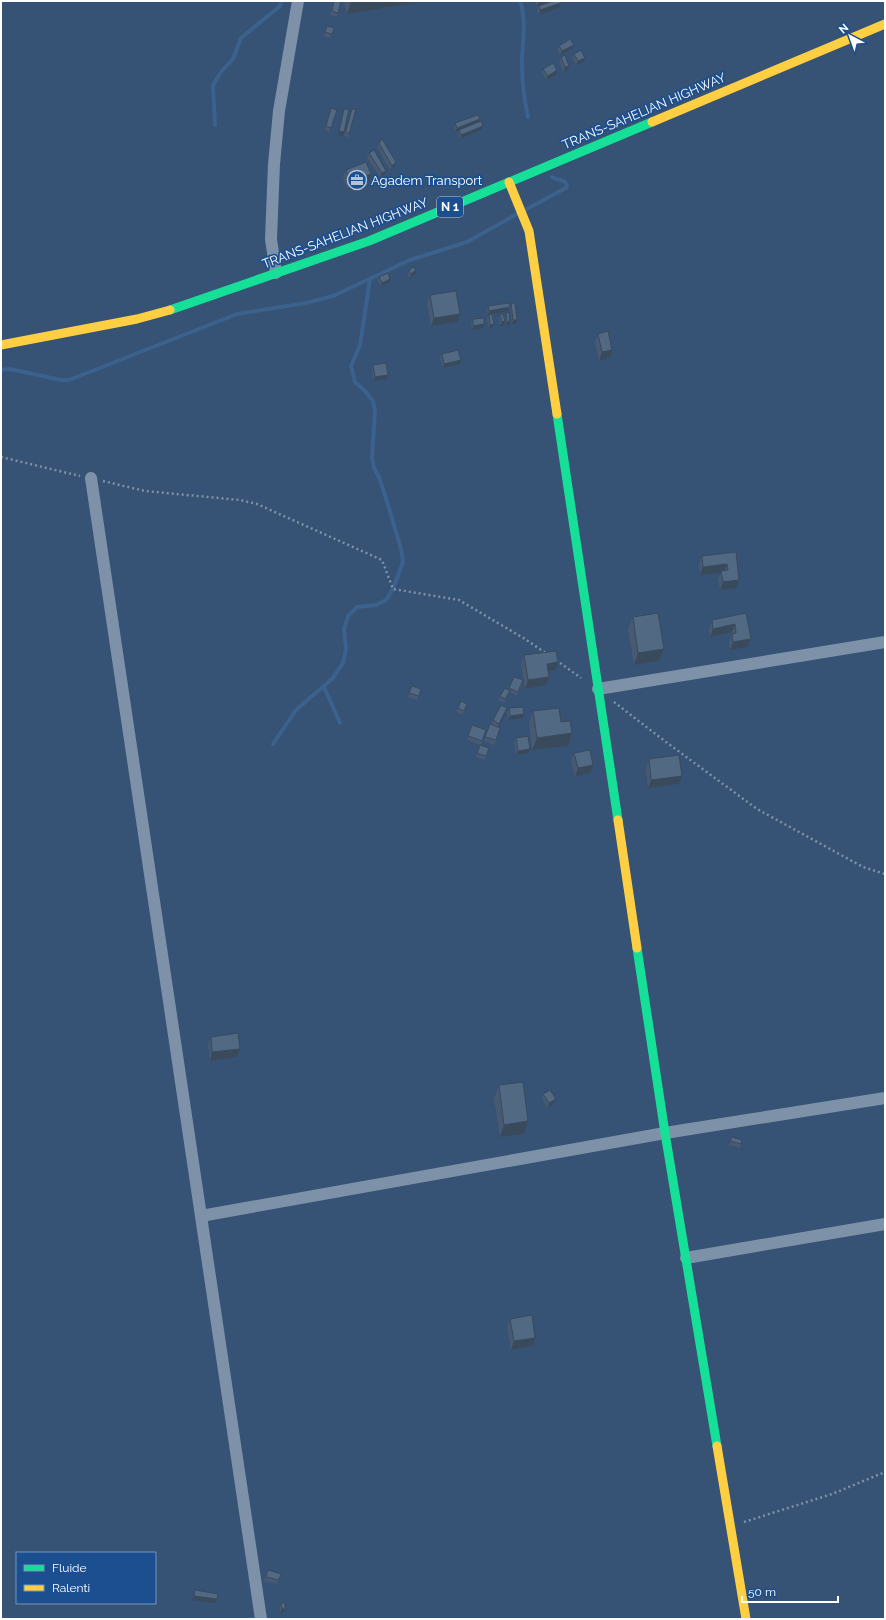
<svg xmlns="http://www.w3.org/2000/svg" width="886" height="1620" font-family="Raleway,sans-serif">
<rect width="100%" height="100%" fill="#365274"/>
<g fill="none" stroke-linecap="round" stroke-linejoin="round">
<g stroke="#3b618d" stroke-width="4">
<path d="M520,1C527,20 522,44 522,64C522,82 524,99 528,117"/>
<polyline points="215,125 213,85 221,72 233,59 241,38 280,6 282,1"/>
<polyline points="525,210 566,188 567,185 564,181 556,179 552,177"/>
<polyline points="1,370 10,369 61,380 69,380 237,314 306,303 333,296 410,260 467,242 517,214"/>
<polyline points="324,687 340,723"/>
<polyline points="273,744 296,710 332,679 343,663 346,649 344,629 348,616 357,607 376,605 386,600 393,589 403,562 401,549 389,508 379,477 374,468 372,458 375,411 373,401 365,391 355,382 351,366 360,345 370,279"/>
</g>
<g stroke="#7d92a8" stroke-width="2.5" stroke-dasharray="2 3" stroke-linecap="butt">
<polyline points="1,457 80,476"/>
<polyline points="103,481 145,491 240,500 257,504 382,560 393,589 459,600 525,639 547,654"/>
<polyline points="556,660 581,678"/>
<polyline points="614,702 666,742 757,809 863,867 885,874"/>
<polyline points="744,1522 832,1494 885,1472"/>
</g>
<g stroke="#7d92a8" stroke-width="12">
<polyline points="276,273 271,239 274,164 279,111 298,1"/>
<polyline points="91,478 261,1619"/>
<polyline points="598,689 885,642"/>
<polyline points="201,1216 665,1133 885,1098"/>
<polyline points="686,1258 885,1224"/>
</g>
<g stroke="#16e098" stroke-width="9">
<polyline points="170,310 369,241 652,122"/>
<polyline points="557,414 618,820"/>
<polyline points="637,948 665,1133 717,1446"/>
</g>
<g stroke="#ffcf43" stroke-width="9">
<polyline points="652,122 885,24"/>
<polyline points="509,182 529,231 557,414"/>
<polyline points="1,345 137,319 170,310"/>
<polyline points="618,820 637,948"/>
<polyline points="717,1446 746,1619"/>
</g>
</g>
<g fill="#475a72">
<polygon points="334,1 338,13 337,17 330,15"/>
<polygon points="344,1 426,1 347,14"/>
<polygon points="536,1 552,1 537,6 536,2"/>
<polygon points="561,3 560,7 539,15 537,10 539,6"/>
<polygon points="327,26 334,28 330,38 324,36"/>
<polygon points="559,46 572,49 560,55 557,50"/>
<polygon points="574,54 583,62 576,65 572,58"/>
<polygon points="561,57 569,66 567,70 563,72 559,61"/>
<polygon points="543,69 557,70 556,75 546,80 542,73"/>
<polygon points="331,108 337,110 329,132 325,130"/>
<polygon points="352,109 349,134 348,138 344,135"/>
<polygon points="479,122 481,130 460,139 458,134 459,130 455,132 454,127 455,123"/>
<polygon points="379,143 394,166 390,170 377,147"/>
<polygon points="369,153 386,171 384,175 380,177 367,158"/>
<polygon points="346,170 368,182 348,190 343,178"/>
<polygon points="409,271 415,274 410,278 407,275"/>
<polygon points="379,277 389,283 380,287 378,281"/>
<polygon points="430,295 457,322 431,326 427,304"/>
<polygon points="511,303 516,324 512,324 510,307"/>
<polygon points="488,306 508,311 492,314 494,324 492,328 489,329 487,319 489,315 488,315 487,311"/>
<polygon points="506,313 509,325 506,326 505,317"/>
<polygon points="500,314 505,321 503,326 500,326 499,318"/>
<polygon points="473,319 483,328 472,330 471,323"/>
<polygon points="598,334 610,358 599,361 595,342"/>
<polygon points="442,354 459,364 443,368 440,358"/>
<polygon points="373,365 388,375 387,379 373,381 372,369"/>
<polygon points="736,552 736,588 720,590 718,579 721,573 700,575 699,564 702,556"/>
<polygon points="746,613 751,639 748,647 730,650 729,642 732,634 732,632 710,637 709,629 712,620"/>
<polygon points="633,617 664,649 659,661 634,665 628,629"/>
<polygon points="524,655 555,670 548,671 549,677 546,685 525,689 521,664"/>
<polygon points="514,677 522,685 517,696 509,692 504,703 498,700 500,696 509,690"/>
<polygon points="412,686 421,689 417,700 408,697"/>
<polygon points="458,708 466,708 462,715 456,712"/>
<polygon points="507,708 498,727 496,740 495,745 484,741 490,724 495,726 491,724 493,720"/>
<polygon points="509,708 524,714 523,718 508,720 507,712"/>
<polygon points="533,711 561,722 572,733 568,746 532,750 529,723"/>
<polygon points="472,725 486,730 481,745 489,748 485,760 476,757 480,745 467,740"/>
<polygon points="516,738 530,749 529,753 516,755 514,742"/>
<polygon points="574,753 590,773 575,777 571,761"/>
<polygon points="649,759 679,784 648,788 646,768"/>
<polygon points="211,1037 240,1049 237,1057 210,1061 208,1045"/>
<polygon points="499,1085 524,1134 500,1137 494,1098"/>
<polygon points="543,1094 556,1099 554,1103 548,1108 542,1099"/>
<polygon points="732,1137 741,1144 740,1148 729,1145"/>
<polygon points="510,1319 532,1346 511,1350 507,1327"/>
<polygon points="268,1570 279,1580 277,1584 264,1581"/>
<polygon points="281,1603 285,1609 283,1613 280,1613 280,1607"/>
</g>
<g fill="#394a5c">
<polygon points="351,1 426,1 347,14"/>
<polygon points="542,1 552,1 537,6 539,2"/>
<polygon points="561,3 560,7 539,15 540,10"/>
<polygon points="574,45 572,49 560,55 562,51"/>
<polygon points="585,58 583,62 576,65 578,61"/>
<polygon points="569,66 567,70 563,72 565,67"/>
<polygon points="557,70 556,75 546,80 548,76"/>
<polygon points="480,119 478,124 455,132 457,128"/>
<polygon points="483,126 481,130 460,139 461,135"/>
<polygon points="339,131 344,132 343,136 338,135"/>
<polygon points="396,162 394,166 390,170 392,166"/>
<polygon points="386,171 384,175 380,177 382,173"/>
<polygon points="371,174 368,182 348,190 351,182"/>
<polygon points="416,270 415,274 410,278 411,274"/>
<polygon points="390,279 389,283 380,287 382,283"/>
<polygon points="510,307 508,311 488,315 489,311"/>
<polygon points="460,314 457,322 431,326 434,318"/>
<polygon points="513,320 517,320 516,324 512,324"/>
<polygon points="505,321 503,326 500,326 502,322"/>
<polygon points="510,321 509,325 506,326 507,322"/>
<polygon points="484,324 483,328 472,330 473,326"/>
<polygon points="494,324 492,328 489,329 490,325"/>
<polygon points="612,350 610,358 599,361 602,352"/>
<polygon points="461,360 459,364 443,368 444,364"/>
<polygon points="388,375 387,379 373,381 375,377"/>
<polygon points="727,564 724,572 721,571 721,573 700,575 703,567"/>
<polygon points="739,580 736,588 720,590 723,582"/>
<polygon points="735,624 732,632 710,637 713,629"/>
<polygon points="751,639 748,647 730,650 733,642"/>
<polygon points="664,649 659,661 634,665 638,653"/>
<polygon points="558,662 555,670 544,672 547,664"/>
<polygon points="549,677 546,685 525,689 528,680"/>
<polygon points="507,708 506,713 498,728 499,724"/>
<polygon points="524,714 523,718 508,720 510,716"/>
<polygon points="572,733 568,746 532,750 537,738"/>
<polygon points="530,749 529,753 516,755 518,751"/>
<polygon points="593,765 590,773 575,777 578,768"/>
<polygon points="682,776 679,784 648,788 651,780"/>
<polygon points="240,1049 237,1057 210,1061 212,1052"/>
<polygon points="556,1099 554,1103 548,1108 549,1103"/>
<polygon points="528,1121 524,1134 500,1137 504,1125"/>
<polygon points="535,1338 532,1346 511,1350 514,1341"/>
<polygon points="194,1596 217,1599 216,1603 192,1600"/>
<polygon points="282,1609 285,1609 283,1613 280,1613"/>
</g>
<g fill="#526984" stroke="#394a5c">
<polygon points="334,1 341,2 338,13 332,11"/>
<polygon points="552,1 561,1 561,3 540,10 539,6"/>
<polygon points="327,26 334,28 332,34 325,32"/>
<polygon points="570,39 574,45 562,51 559,46"/>
<polygon points="581,50 585,58 578,61 574,54"/>
<polygon points="565,55 569,66 565,67 561,57"/>
<polygon points="553,63 557,70 548,76 543,69"/>
<polygon points="331,108 337,110 331,128 326,126"/>
<polygon points="344,109 349,109 344,132 339,131"/>
<polygon points="352,109 356,109 349,134 346,131"/>
<polygon points="478,115 480,119 457,128 455,123"/>
<polygon points="481,121 483,126 461,135 459,130"/>
<polygon points="382,139 396,162 392,166 379,143"/>
<polygon points="374,150 386,171 382,173 369,153"/>
<polygon points="366,162 371,174 351,182 346,170"/>
<polygon points="413,267 416,270 411,274 409,271"/>
<polygon points="388,273 390,279 382,283 379,277"/>
<polygon points="456,291 460,314 434,318 430,295"/>
<polygon points="509,303 510,307 489,311 488,306"/>
<polygon points="511,303 515,303 517,320 513,320"/>
<polygon points="509,312 510,321 507,322 506,313"/>
<polygon points="492,314 494,324 490,325 489,315"/>
<polygon points="500,314 503,314 505,321 502,322"/>
<polygon points="484,318 484,324 473,326 473,319"/>
<polygon points="608,331 612,350 602,352 598,334"/>
<polygon points="458,350 461,360 444,364 442,354"/>
<polygon points="386,363 388,375 375,377 373,365"/>
<polygon points="736,552 739,580 723,582 721,571 728,570 727,564 703,567 702,556"/>
<polygon points="658,613 664,649 638,653 633,617"/>
<polygon points="746,613 751,639 733,642 732,634 736,633 735,624 713,629 712,620"/>
<polygon points="556,651 558,662 547,664 549,677 528,680 524,655"/>
<polygon points="514,677 523,680 518,692 509,688"/>
<polygon points="412,686 421,689 419,696 409,693"/>
<polygon points="505,688 510,691 505,699 500,696"/>
<polygon points="461,701 467,704 464,711 458,708"/>
<polygon points="501,705 507,708 499,724 493,720"/>
<polygon points="523,707 524,714 510,716 509,708"/>
<polygon points="559,708 561,722 570,721 572,733 537,738 533,711"/>
<polygon points="490,724 500,728 496,740 485,737"/>
<polygon points="472,725 486,730 482,741 468,736"/>
<polygon points="528,736 530,749 518,751 516,738"/>
<polygon points="480,745 489,748 486,756 477,753"/>
<polygon points="590,750 593,765 578,768 574,753"/>
<polygon points="679,755 682,776 651,780 649,759"/>
<polygon points="238,1033 240,1049 212,1052 211,1037"/>
<polygon points="523,1082 528,1121 504,1125 499,1085"/>
<polygon points="550,1090 556,1099 549,1103 543,1094"/>
<polygon points="732,1137 742,1140 741,1144 730,1141"/>
<polygon points="532,1315 535,1338 514,1341 510,1319"/>
<polygon points="268,1570 281,1574 279,1580 266,1577"/>
<polygon points="195,1590 218,1594 217,1599 194,1596"/>
<polygon points="281,1603 285,1603 285,1609 282,1609"/>
</g>
<defs>
<symbol id="office-ring" viewBox="-11 -11 22 22"><circle r="9.5" fill="#1b4f8f" stroke="#b9c2ce" stroke-width="1.5"/><path d="M-6-3h4V-5.5h4V-3h4V5H-6ZM-1-4.5V-3h2v-1.5ZM-6 0V1H6V0Z" fill="#b9c2ce"/></symbol>
</defs>
<g fill-rule="evenodd">
<use href="#office-ring" x="346" y="169" width="22" height="22"/>
</g>
<g text-anchor="middle" dominant-baseline="central" stroke-width="3.5" stroke-linejoin="round" paint-order="stroke">
<rect fill="#1b4f8f" stroke="#bbcadd" stroke-width="1" x="437" y="197" width="26" height="20" rx="3"/>
<g font-size="12" font-weight="bold" fill="#fff">
<text x="450" y="207">N 1</text>
</g>
<g font-size="13" fill="#fff" stroke="#1b4f8f">
<text transform="translate(644 111) rotate(-23)">TRANS-SAHELIAN HIGHWAY</text>
<text transform="translate(345 233) rotate(-21)">TRANS-SAHELIAN HIGHWAY</text>
</g>
<g font-size="13" fill="#fff" stroke="#1b4f8f" text-anchor="start">
<text x="371" y="180">Agadem Transport</text>
</g>
</g>
<rect width="886" height="1620" fill="none" stroke="#ffffff" stroke-width="4"/>
<rect x="16" y="1552" width="140" height="52" fill="#1b4f8f" stroke="#7695bc"/>
<rect x="24" y="1565" width="20" height="6" fill="#16e098" stroke="#7695bc"/>
<text x="52" y="1572" font-size="12" fill="#ffffff">Fluide</text>
<rect x="24" y="1585" width="20" height="6" fill="#ffcf43" stroke="#7695bc"/>
<text x="52" y="1592" font-size="12" fill="#ffffff">Ralenti</text>
<g transform="translate(850 36) rotate(319)" stroke="#1b4f8f" stroke-width="3" paint-order="stroke">
<path d="M0-3L7 15L0 10L-7 15Z" fill="#ffffff"/>
<text y="-6" font-size="11" font-weight="bold" text-anchor="middle" fill="#ffffff">N</text>
</g>
<path d="M742 1596v6h96v-6" fill="none" stroke="#ffffff" stroke-width="2"/>
<text x="748" y="1596" font-size="12" fill="#ffffff" stroke="#1b4f8f" stroke-width="3" paint-order="stroke">50 m</text>
</svg>
